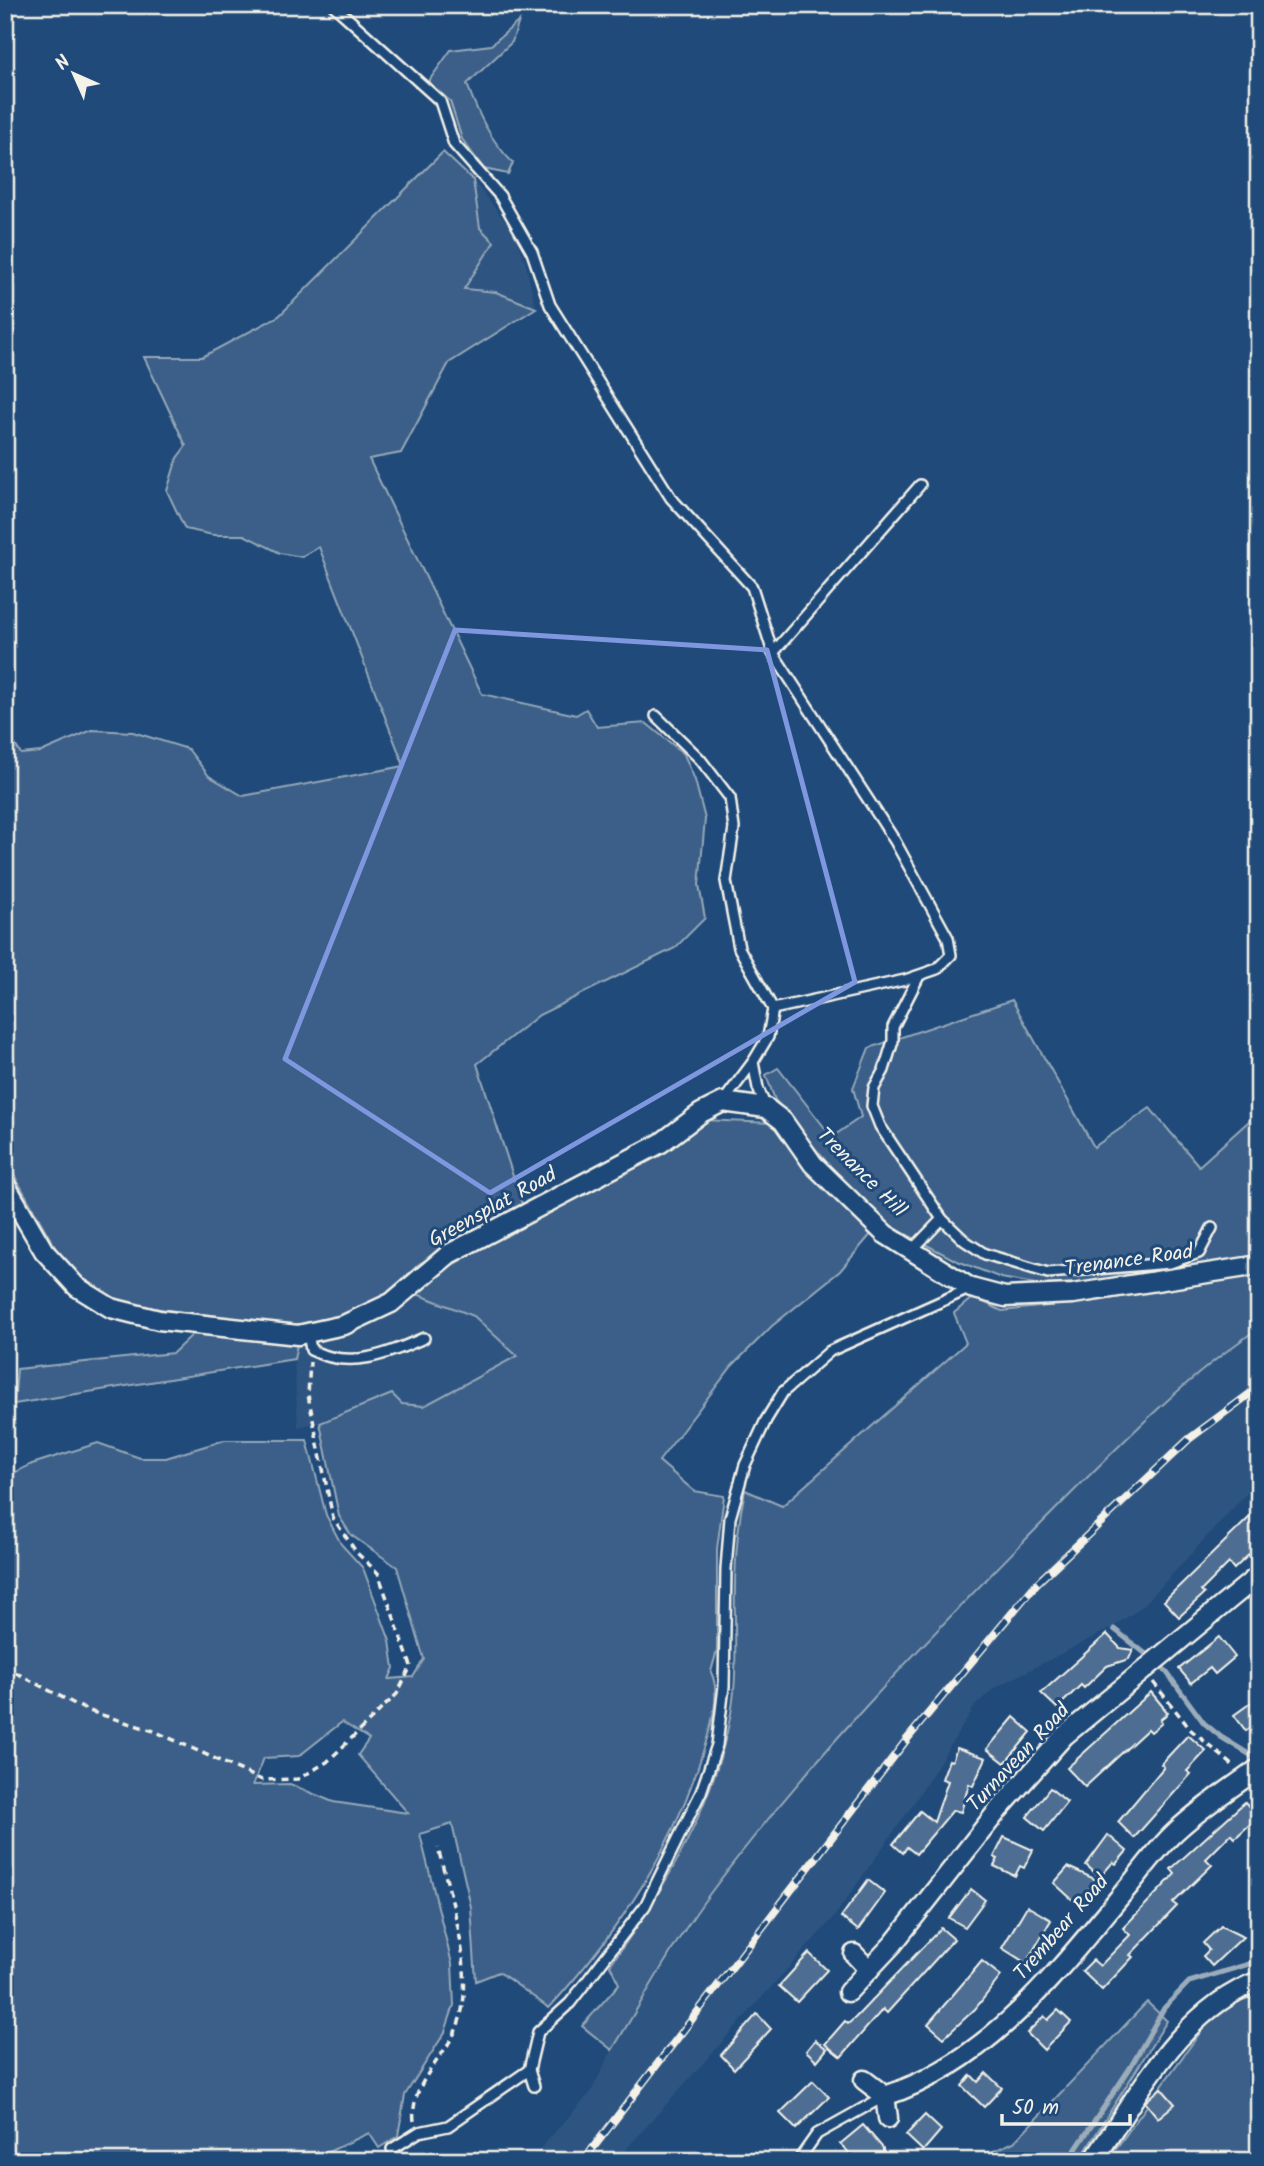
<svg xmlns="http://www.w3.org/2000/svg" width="1264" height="2166" font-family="Kalam,sans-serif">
<rect width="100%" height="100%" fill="#1f4a7a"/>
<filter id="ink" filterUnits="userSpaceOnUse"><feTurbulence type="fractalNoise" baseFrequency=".0143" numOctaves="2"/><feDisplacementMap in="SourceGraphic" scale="14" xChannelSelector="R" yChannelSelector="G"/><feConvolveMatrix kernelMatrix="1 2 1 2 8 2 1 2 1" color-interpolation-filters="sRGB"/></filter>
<g filter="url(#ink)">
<g fill="#2d5581">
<polygon points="473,180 513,231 525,261 536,308 496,292 463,289 494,242 480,228"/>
<polygon points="417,1294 474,1316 517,1356 424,1406 402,1404 298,1427 294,1359 298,1340 341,1335 389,1316"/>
<polygon points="1259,1328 1259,1480 1144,1605 1115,1626 993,1689 975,1706 916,1800 834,1917 628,2147 621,2161 529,2161 591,2092 612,2050 712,1890 802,1779 946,1619 1164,1401 1221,1354"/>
</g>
<g fill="#3a5f88" stroke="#97a8b8" stroke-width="2" fill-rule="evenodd">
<path d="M519,21L512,42L467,84C478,114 490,140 513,163L508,174L484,169L462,139L450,101L428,82L451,50L491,45Z"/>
<polygon points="443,152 473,180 480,228 494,242 464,289 496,292 536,308 449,363 401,453 369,459 482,694 576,715 586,709 597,727 646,723 684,754 695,780 705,819 699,885 705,918 675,948 539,1015 477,1064 522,1204 419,1264 383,1298 342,1317 303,1327 135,1306 103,1293 76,1273 56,1249 5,1159 5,729 21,754 41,752 92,730 133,732 188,749 209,776 243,796 404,766 319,547 302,557 280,553 244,535 213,535 185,529 167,491 177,458 186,446 144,357 202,357 279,316"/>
<polygon points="1012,1000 1094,1147 1150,1108 1199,1166 1259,1112 1259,1257 1098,1282 1041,1285 1001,1278 955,1260 883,1222 834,1171 775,1100 766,1075 778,1068 832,1137 861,1117 853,1088 869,1048"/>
<path d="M703,1120L773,1123L821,1186L872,1233L840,1271L772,1326L732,1366L659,1461L694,1491L724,1496L717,1549V1650L711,1672C721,1693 712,1723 705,1745C675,1847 621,1929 549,2008L499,1972L476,1981L471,1907L452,1824L420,1834L452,1964L454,2005L445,2032L405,2095L398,2136L379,2148L369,2133L328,2152L332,2161H5V1477L32,1464L98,1443L140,1458H166L225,1440H307L326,1515L341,1544L363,1568L390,1641L394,1668L389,1679L413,1677L424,1659L397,1567L351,1535L339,1516L320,1423L392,1394L402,1404L424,1406L517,1356L474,1316L417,1294L439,1272L683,1138ZM342,1722L369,1739L358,1755L408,1813L333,1802L290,1784L253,1785L264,1758L299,1756Z"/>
<path d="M1259,1275V1328C1176,1384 1109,1456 1039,1526C925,1641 811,1759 714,1888C676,1938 646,1996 612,2050L582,2026L619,1984L610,1965C665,1890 714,1805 731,1713C737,1682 735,1648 735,1617C734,1574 736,1532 745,1490L782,1506L966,1343L954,1313L973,1297L1002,1311L1096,1301Z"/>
<polygon points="195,1332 298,1340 294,1359 14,1404 17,1369 173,1353"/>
<polygon points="1259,1995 1259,2161 1107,2161 1210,2019 1242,2000"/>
<polygon points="1147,2002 1167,2021 1079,2161 971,2161 1014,2142"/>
</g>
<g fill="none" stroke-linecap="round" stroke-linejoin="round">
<g stroke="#9cacbb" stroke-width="5">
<polyline points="1114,1629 1146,1654"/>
<polyline points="1165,1670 1204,1723 1221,1737 1252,1756"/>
<polyline points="1068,2161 1130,2068 1164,2008 1189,1982 1259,1961"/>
</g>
</g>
<g fill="#4d6e92" stroke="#f4f1e8" stroke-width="2">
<polygon points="1259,1508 1259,1545 1234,1569 1229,1563 1201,1591 1204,1594 1179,1617 1164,1601"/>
<polygon points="1107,1634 1120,1648 1133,1650 1129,1659 1107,1666 1084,1688 1081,1685 1057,1708 1041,1693"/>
<polygon points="1219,1637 1235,1657 1215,1674 1210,1668 1191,1683 1179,1669"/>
<polygon points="1151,1692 1168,1713 1160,1720 1162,1723 1151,1732 1148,1729 1085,1787 1067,1768"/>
<polygon points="1259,1697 1259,1721 1246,1731 1234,1715"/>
<polygon points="1014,1717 1031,1732 1005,1763 987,1749"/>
<polygon points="1188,1735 1206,1751 1187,1771 1191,1774 1134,1838 1118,1822 1164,1767 1161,1764"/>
<polygon points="957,1748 986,1758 973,1786 969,1784 961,1812 953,1810 916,1854 907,1847 903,1853 893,1844 920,1811 934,1822 948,1781 942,1779 949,1760 952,1761"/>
<polygon points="1050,1788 1067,1802 1044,1831 1027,1817"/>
<polygon points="1245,1802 1258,1817 1235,1838 1231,1834 1206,1859 1212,1865 1173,1903 1177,1906 1130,1955 1133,1957 1102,1990 1082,1971 1093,1960 1100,1966 1130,1935 1123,1928 1175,1874 1171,1869"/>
<polygon points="1108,1835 1127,1851 1116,1864 1113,1862 1100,1877 1086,1865"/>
<polygon points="1004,1837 1033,1850 1024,1868 1020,1866 1015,1876 994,1866 998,1859 994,1857"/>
<polygon points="1068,1867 1097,1880 1076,1903 1054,1883"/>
<polygon points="868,1880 885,1893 858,1930 841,1917"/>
<polygon points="971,1889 985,1900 965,1927 949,1918"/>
<polygon points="1027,1906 1051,1920 1026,1963 1002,1948"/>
<polygon points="1221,1926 1243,1937 1212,1966 1203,1956 1209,1950 1203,1943"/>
<polygon points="941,1928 954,1939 887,2013 883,2009 841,2057 825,2044 845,2021 848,2024 856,2017"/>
<polygon points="809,1953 827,1970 797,2002 779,1986"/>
<polygon points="982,1961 1001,1976 975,2009 944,2038 928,2024"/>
<polygon points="1058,2010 1071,2022 1044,2050 1027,2033 1044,2016 1048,2020"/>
<polygon points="757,2014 771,2029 734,2069 721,2055"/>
<polygon points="815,2040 827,2049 817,2061 806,2051"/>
<polygon points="986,2073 1002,2088 984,2107 962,2086 971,2075 978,2082"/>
<polygon points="813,2081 829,2097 796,2129 780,2113"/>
<polygon points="1161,2088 1175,2104 1158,2118 1145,2102"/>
<polygon points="925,2115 941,2130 923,2151 906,2135"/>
<polygon points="863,2125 883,2148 883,2154 874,2161 858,2161 840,2144"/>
</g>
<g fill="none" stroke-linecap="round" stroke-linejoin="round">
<defs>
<g id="service">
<polyline points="333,5 440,101 454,144 500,196 532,252 550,305 671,498 752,587 773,653 895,841 948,938 951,955 937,969 905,980 773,1009"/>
<polyline points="773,653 920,485"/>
<polyline points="656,716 700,759 730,798 734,828 726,881 739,948 773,1009 768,1037 753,1062 758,1088 766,1108"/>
<polyline points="919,976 893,1027 893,1041 884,1070 874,1088 872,1106 880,1126 942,1219 965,1241 985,1254 1048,1273 1170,1263 1199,1253 1212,1228"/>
<polyline points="723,1102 753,1062"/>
<polyline points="913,1249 942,1219"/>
<path d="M308,1333L311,1350C351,1370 387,1354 424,1338"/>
<polyline points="534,2086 529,2070 538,2032 570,2003 645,1906 701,1792 717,1745 724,1686 726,1569 730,1518 745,1465 766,1420 783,1392 830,1351 971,1288"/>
<polyline points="392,2149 419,2132 448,2126 529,2070"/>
<polyline points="798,2161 817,2134 885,2096"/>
</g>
<g id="minor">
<polyline points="5,1184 44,1251 77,1287 111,1308 159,1320 298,1335 344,1325 391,1303 449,1254 661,1143 701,1113 723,1102 766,1108 783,1121 813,1164 885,1234 971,1288 1005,1297 1073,1294 1259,1265"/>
<polyline points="854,1954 869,1970"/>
<polyline points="848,1992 893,1944 999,1809 1064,1736 1259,1575"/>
<polyline points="864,2080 885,2096 888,2118"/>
<path d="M885,2096C992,2061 1059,1969 1129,1886C1143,1869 1157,1849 1174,1833C1199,1809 1230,1789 1259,1768"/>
<path d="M1093,2161C1138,2096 1181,2009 1259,1981"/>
</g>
</defs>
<use href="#service" stroke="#f4f1e8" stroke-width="14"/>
<use href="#minor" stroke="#f4f1e8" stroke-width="23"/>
<g stroke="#f4f1e8" stroke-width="3.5" stroke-dasharray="7 5" stroke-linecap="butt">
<polyline points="5,1667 86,1710 154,1731 262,1780 298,1779 327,1762 397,1694 411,1666 378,1573 357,1553 333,1518 308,1395 310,1362"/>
<polyline points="1153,1682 1191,1730 1235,1767"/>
<path d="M414,2121C410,2086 439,2063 454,2034C480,1983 451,1900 438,1848"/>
</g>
<use href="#service" stroke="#1f4a7a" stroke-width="9"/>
<use href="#minor" stroke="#1f4a7a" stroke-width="18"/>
<defs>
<polyline id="rail" points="583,2161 908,1738 1037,1583 1189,1439 1259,1387"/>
</defs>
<use href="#rail" stroke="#f4f1e8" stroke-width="8"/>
<use href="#rail" stroke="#1f4a7a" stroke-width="5" stroke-dasharray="16" stroke-linecap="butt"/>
</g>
</g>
<path fill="none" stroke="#7e97df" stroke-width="5" stroke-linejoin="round" d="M455,630L767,650L855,982L490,1193L285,1059Z"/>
<g text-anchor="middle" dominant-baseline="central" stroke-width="6" stroke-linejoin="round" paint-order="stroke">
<g font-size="21" fill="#f4f1e8" stroke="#1f4a7a">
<text transform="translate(861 1173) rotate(45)">Trenance Hill</text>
<text transform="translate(493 1208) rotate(-29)">Greensplat Road</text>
<text transform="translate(1129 1261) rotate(-8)">Trenance Road</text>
<text transform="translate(1019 1758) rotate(-47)">Turnavean Road</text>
<text transform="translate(1062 1928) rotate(-49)">Trembear Road</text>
</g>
</g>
<rect width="1264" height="2166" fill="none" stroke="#1f4a7a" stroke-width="28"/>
<rect x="14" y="14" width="1236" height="2138" fill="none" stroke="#f4f1e8" stroke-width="2.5" filter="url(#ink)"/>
<g transform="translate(74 74) rotate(315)" stroke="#1f4a7a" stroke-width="5" paint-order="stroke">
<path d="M0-5L12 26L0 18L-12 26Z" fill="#f4f1e8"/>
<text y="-10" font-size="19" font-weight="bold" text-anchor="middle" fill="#f4f1e8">N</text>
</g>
<path d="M1002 2114v10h128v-10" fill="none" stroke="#f4f1e8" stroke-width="3.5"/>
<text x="1012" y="2114" font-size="21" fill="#f4f1e8" stroke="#1f4a7a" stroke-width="5" paint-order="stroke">50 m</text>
</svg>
